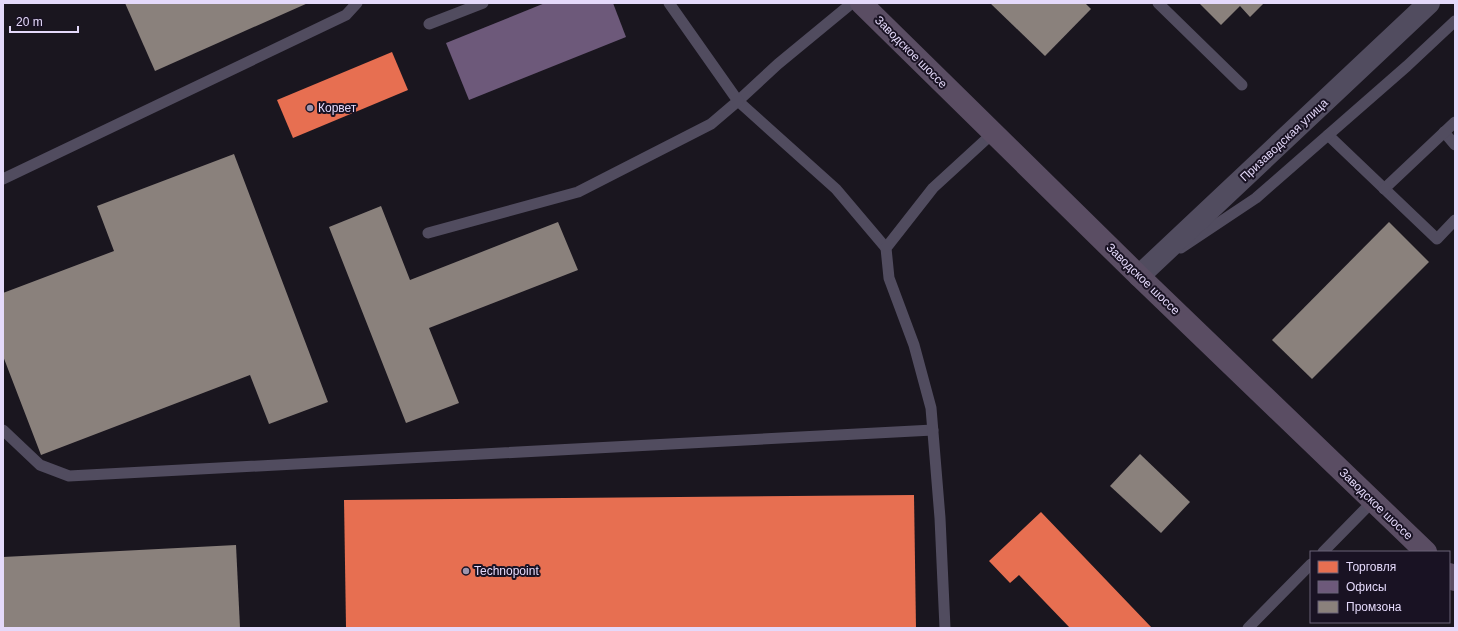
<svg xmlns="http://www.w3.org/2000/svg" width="1458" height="631" font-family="Arial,sans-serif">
<rect width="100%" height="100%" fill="#1a161f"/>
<g fill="#e76f51">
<polygon points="392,52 408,90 293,138 277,100"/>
<polygon points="914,495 916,628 346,628 344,500"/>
<polygon points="1041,512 1152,628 1070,628 1019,575 1010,583 989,561"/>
</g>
<polygon fill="#6d597a" points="545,3 613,3 626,37 469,100 446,43"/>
<g fill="#8a817c">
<polygon points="125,3 308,3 155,71"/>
<polygon points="990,3 1085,3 1091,9 1045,56"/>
<polygon points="1199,3 1264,3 1250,17 1240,6 1221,25"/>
<polygon points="234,154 328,402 269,424 250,375 41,455 3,356 3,293 114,251 97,206"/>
<polygon points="381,206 410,280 558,222 578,270 429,328 459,403 406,423 329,227"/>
<polygon points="1389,222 1429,262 1312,379 1272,340"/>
<polygon points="1140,454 1190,502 1161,533 1110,486"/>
<polygon points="236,545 240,628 3,628 3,557"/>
</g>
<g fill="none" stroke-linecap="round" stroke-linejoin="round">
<g stroke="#514c5f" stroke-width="11">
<polyline points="852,3 778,64 738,101 836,189 886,248"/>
<polyline points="1158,3 1242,85"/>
<polyline points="429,24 483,3"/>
<polyline points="1444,132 1455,145"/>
<polyline points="1328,135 1437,239 1455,220"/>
<polyline points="3,179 346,15 357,3"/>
<polyline points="1384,189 1455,122"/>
<polyline points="428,233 578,192 711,124 738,101 669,3"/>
<polyline points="1181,248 1256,198 1407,66 1455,21"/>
<polyline points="3,430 40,465 69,476 933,430"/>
<polyline points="1323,552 1373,501"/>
<polyline points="945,628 940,518 931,408 914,345 889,278 886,248 933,188 993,133"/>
<polyline points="1248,628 1311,564"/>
</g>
<polyline stroke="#514c5f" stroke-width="22" points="1139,276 1429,3"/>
<g stroke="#5a4d63" stroke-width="22">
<polyline points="861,3 1139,276 1426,552"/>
<polyline points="1449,574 1455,580"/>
</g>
</g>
<g fill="#9d95ad" stroke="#191223" stroke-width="1.5">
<circle cx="310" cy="108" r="4"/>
<circle cx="466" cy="571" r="4"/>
</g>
<g text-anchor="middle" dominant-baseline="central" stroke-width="4" stroke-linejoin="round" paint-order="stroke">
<g font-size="12" fill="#e4d9fa" stroke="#191223">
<text transform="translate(911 52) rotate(45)">Заводское шоссе</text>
<text transform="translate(1284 140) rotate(-43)">Призаводская улица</text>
<text transform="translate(1143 279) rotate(44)">Заводское шоссе</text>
<text transform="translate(1376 504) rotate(44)">Заводское шоссе</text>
</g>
<g font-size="12" fill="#e4d9fa" stroke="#191223" text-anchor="start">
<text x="318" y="108">Корвет</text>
<text x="474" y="571">Technopoint</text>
</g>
</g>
<rect width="1458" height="631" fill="none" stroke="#e4d9fa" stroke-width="8"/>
<rect x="1310" y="551" width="140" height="72" fill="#191223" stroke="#6a6279"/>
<rect x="1318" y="561" width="20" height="12" fill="#e76f51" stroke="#6a6279"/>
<text x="1346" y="571" font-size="12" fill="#e4d9fa">Торговля</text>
<rect x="1318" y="581" width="20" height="12" fill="#6d597a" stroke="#6a6279"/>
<text x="1346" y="591" font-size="12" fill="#e4d9fa">Офисы</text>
<rect x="1318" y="601" width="20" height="12" fill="#8a817c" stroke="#6a6279"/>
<text x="1346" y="611" font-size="12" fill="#e4d9fa">Промзона</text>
<path d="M10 26v6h68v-6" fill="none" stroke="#e4d9fa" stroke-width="2"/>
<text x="16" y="26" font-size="12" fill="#e4d9fa" stroke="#191223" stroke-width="3" paint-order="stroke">20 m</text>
</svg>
